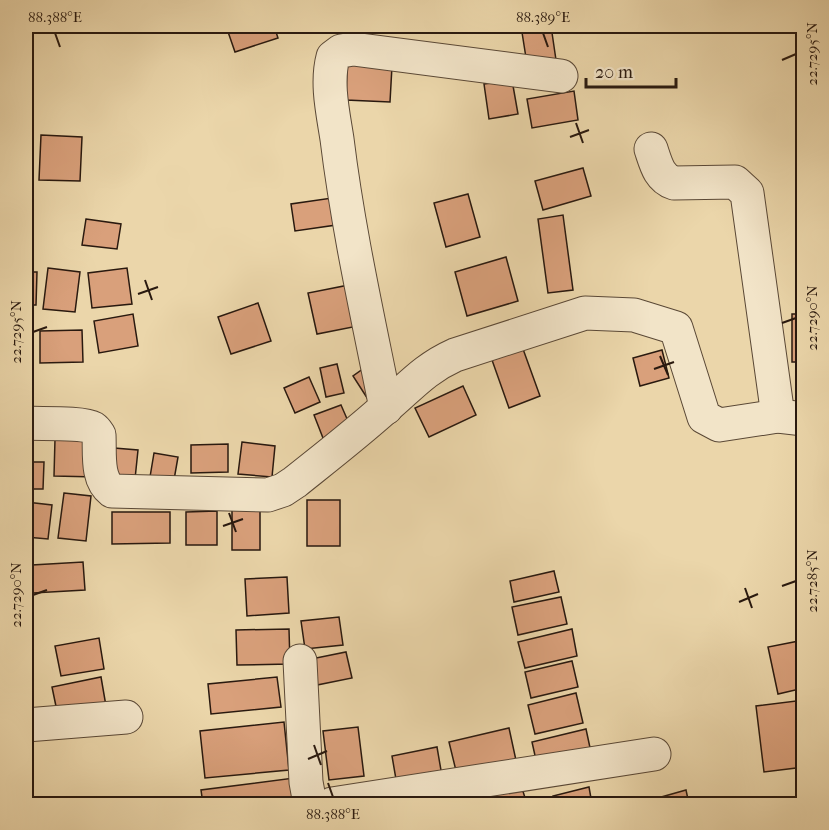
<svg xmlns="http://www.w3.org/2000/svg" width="829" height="830" font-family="'IM FELL French Canon',serif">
<rect width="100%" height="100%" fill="#ebd6aa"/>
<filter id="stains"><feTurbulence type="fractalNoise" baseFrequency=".00333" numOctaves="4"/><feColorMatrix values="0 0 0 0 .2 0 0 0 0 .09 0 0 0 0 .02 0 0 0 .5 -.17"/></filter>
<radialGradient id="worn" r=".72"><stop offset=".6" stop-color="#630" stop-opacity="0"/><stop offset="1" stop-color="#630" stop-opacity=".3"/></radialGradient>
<g fill="#d9a07b" stroke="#29190f" stroke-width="1.5">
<polygon points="226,26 274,26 278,38 235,52"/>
<polygon points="521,26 551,26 556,60 527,64"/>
<polygon points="347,64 392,66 390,102 346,100"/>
<polygon points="512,80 518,114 489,119 484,84"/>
<polygon points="574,91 578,120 532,128 527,99"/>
<polygon points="41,135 82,137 80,181 39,180"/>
<polygon points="583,168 591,196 543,210 535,181"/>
<polygon points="468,194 480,237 446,247 434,203"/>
<polygon points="332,198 336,225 295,231 291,204"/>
<polygon points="563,215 573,290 548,293 538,219"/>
<polygon points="86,219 121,224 117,249 82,245"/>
<polygon points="506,257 518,301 467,316 455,272"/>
<polygon points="48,268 80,272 75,312 43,309"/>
<polygon points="127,268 132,304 92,308 88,273"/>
<polygon points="26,272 37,272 36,305 26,305"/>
<polygon points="349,285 358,326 317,334 308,293"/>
<polygon points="258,303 271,341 231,354 218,317"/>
<polygon points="133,314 138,346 99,353 94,321"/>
<rect x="792" y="314" width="12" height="48"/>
<polygon points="82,330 83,362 40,363 40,331"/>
<polygon points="523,349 540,396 509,408 492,360"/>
<polygon points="662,350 669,378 640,386 633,358"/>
<polygon points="337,364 344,393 326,397 320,368"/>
<polygon points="370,364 371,404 353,376"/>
<polygon points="309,377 320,402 295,413 284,388"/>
<polygon points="463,386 476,415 429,437 415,408"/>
<polygon points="341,405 351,428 323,438 314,415"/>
<polygon points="55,439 98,441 97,477 54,476"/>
<polygon points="242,442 275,446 272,477 238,474"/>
<polygon points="228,444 228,472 191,473 191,445"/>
<polygon points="114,448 138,450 135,479 111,477"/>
<polygon points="154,453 178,457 174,480 150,477"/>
<polygon points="26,462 44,462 43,489 26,489"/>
<polygon points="64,493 91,496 86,541 58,538"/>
<rect x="307" y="500" width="33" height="46"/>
<polygon points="26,502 52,505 48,539 26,537"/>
<rect x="232" y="508" width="28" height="42"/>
<polygon points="217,511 217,545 186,545 186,512"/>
<polygon points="112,512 170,512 170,543 112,544"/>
<polygon points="83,562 85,590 33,593 32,565"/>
<polygon points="554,571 559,592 514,602 510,581"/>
<polygon points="287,577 289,613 247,616 245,579"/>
<polygon points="561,597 567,624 518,635 512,607"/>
<polygon points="339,617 343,645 305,649 301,621"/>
<polygon points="289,629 290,664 237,665 236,630"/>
<polygon points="572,629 577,656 525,668 518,642"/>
<polygon points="99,638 104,669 61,676 55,646"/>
<polygon points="804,640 804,688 778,694 768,647"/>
<polygon points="346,652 352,678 312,686 306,660"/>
<polygon points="572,661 578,687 531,698 525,672"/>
<polygon points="101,677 106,706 58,716 52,687"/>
<polygon points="277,677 281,707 211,714 208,684"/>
<polygon points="576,693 583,723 535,734 528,705"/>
<polygon points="804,700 804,767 764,772 756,706"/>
<polygon points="284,722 289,770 205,778 200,731"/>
<polygon points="358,727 364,776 329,780 323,731"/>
<polygon points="509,728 517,765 458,779 449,742"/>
<polygon points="586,729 592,757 538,769 532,742"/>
<polygon points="437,747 443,782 398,791 392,756"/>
<polygon points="294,778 298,804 203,804 201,790"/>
<polygon points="520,782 527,804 472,804 470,796"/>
<polygon points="589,787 592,804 555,804 553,796"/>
<polygon points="686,790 689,804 648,804 647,801"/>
</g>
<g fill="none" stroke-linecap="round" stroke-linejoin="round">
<defs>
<g id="minor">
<path d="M651,149C656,164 659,178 674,183L735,182L747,193L778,416"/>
<path d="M386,408C368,318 348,229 337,139C333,113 326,83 333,57L341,51L353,49L561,76"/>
<path d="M26,423C39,424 83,422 93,428C96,430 97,432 99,435C100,453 96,479 112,491L268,495L283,490L295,482C325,458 356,434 385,408C410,387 424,369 455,355L585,313L634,315L676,328L704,417L719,425L778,416L804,419"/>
<polyline points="300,661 306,782 310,804"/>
<polyline points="26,725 126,717"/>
<polyline points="332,804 654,754"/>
</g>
</defs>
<use href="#minor" stroke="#5a4836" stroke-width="35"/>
<use href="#minor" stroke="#f2e4c8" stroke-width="33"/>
</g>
<path fill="none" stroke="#29190f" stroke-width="2" d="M55,33L60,47M543,33L548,47M782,60L796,54M576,123L583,143M570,137L589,130M145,280L152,300M138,294L158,287M782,323L796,318M33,332L47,327M660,356L668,375M654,369L674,362M229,513L236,532M223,526L243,519M782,586L796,581M745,588L752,608M33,595L47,590M739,602L758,594M314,745L321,765M308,759L327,751M328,783L333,797"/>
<rect width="829" height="830" fill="none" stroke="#ebd6aa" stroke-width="66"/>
<path d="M586 78v9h90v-9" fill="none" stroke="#29190f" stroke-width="3"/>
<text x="595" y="78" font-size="18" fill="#29190f" stroke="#f2e4c8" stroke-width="4.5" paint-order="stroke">20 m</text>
<rect x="33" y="33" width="763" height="764" fill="none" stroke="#29190f" stroke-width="2"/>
<g font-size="15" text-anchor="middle" fill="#29190f">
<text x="55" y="22">88.388°E</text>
<text x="543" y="22">88.389°E</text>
<text transform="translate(812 54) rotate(-90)" y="5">22.7295°N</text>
<text transform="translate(812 318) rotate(-90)" y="5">22.7290°N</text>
<text transform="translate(16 332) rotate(-90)" y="5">22.7295°N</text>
<text transform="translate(812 581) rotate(-90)" y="5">22.7285°N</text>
<text transform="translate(16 595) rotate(-90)" y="5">22.7290°N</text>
<text x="333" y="819">88.388°E</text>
</g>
<rect width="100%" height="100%" filter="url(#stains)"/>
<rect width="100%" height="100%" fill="url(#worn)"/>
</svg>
